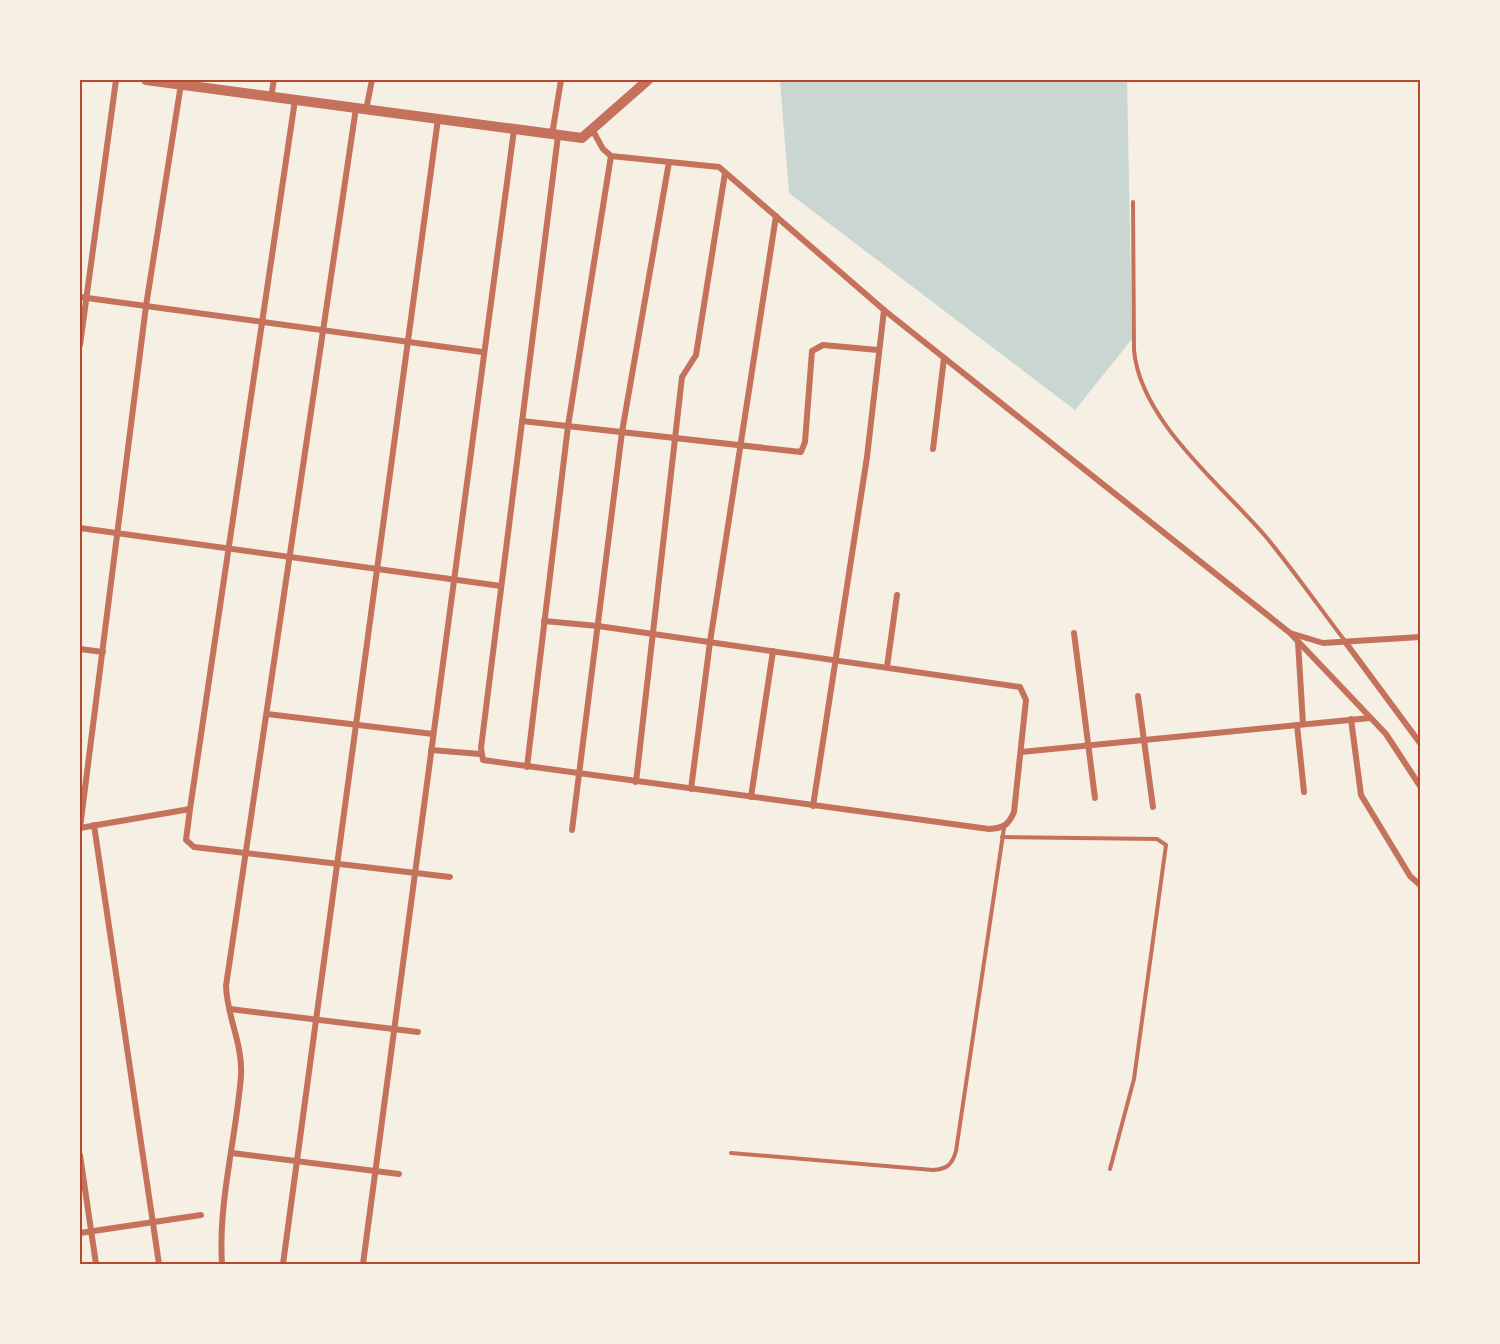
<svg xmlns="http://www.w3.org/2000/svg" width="1500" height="1344" font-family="'Archivo Narrow',sans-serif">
<rect width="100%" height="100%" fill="#f6efe4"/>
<polygon fill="#c9d6d2" points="780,80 1127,80 1132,339 1075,410 789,193"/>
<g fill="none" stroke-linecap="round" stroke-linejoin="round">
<g stroke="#c5725c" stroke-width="4">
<path d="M1133,202L1134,350C1140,421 1222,485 1267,538C1294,571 1319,607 1345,641"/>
<polyline points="1002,837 1157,839 1166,845 1134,1079 1110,1169"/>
<path d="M731,1153L933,1170C947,1169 952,1165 956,1151L1004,828"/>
</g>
<g stroke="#c5725c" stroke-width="6">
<polyline points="271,97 274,80"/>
<polyline points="366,110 372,80"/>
<polyline points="593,131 603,149 611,156 719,167 884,310 1290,633 1323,643 1420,637"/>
<polyline points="552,135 561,80"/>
<polyline points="80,297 482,352"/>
<polyline points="80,345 116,80"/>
<polyline points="522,421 801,452 805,442 812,351 823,345 878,350"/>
<polyline points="933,449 944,358"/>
<polyline points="80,528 501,586"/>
<path d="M544,621L598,626L1020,687L1026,700L1014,812C1008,826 1003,828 989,829L483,760L481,748L558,136"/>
<polyline points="1074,633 1095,798"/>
<polyline points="1291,634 1386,734 1420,786"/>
<polyline points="1298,642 1303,724"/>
<polyline points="1346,643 1420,743"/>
<polyline points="80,649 103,652"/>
<polyline points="887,667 897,595"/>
<polyline points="1138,696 1153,807"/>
<polyline points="267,714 433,734"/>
<polyline points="1351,719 1361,795 1410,876 1420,885"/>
<polyline points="1297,725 1304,792"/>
<polyline points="431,750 480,754"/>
<polyline points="1021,752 1370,718"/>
<polyline points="527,767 568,426 611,156"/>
<polyline points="636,782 682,377 696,355 725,173"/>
<polyline points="691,789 710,642 776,216"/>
<polyline points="751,797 773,651"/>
<polyline points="813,806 867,457 884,310"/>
<polyline points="190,809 186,840 194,847 450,877"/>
<polyline points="94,825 159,1264"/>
<polyline points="80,828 190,809 295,100"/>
<polyline points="80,828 146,306 181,84"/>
<polyline points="572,830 622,432 669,162"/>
<polyline points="230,1009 418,1032"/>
<polyline points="232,1153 399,1174"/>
<polyline points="80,1155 96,1264"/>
<polyline points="80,1233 201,1215"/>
<path d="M222,1264C218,1202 236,1139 241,1076C243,1044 227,1017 226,986L356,108"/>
<polyline points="283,1264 438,119"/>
<polyline points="363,1264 514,130"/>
</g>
<polyline stroke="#c5725c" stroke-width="10" points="146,80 582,138 648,80"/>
</g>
<rect width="1500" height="1344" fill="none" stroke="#f6efe4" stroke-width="162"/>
<rect x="81" y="81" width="1338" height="1182" fill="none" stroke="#b5482f" stroke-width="2"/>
</svg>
